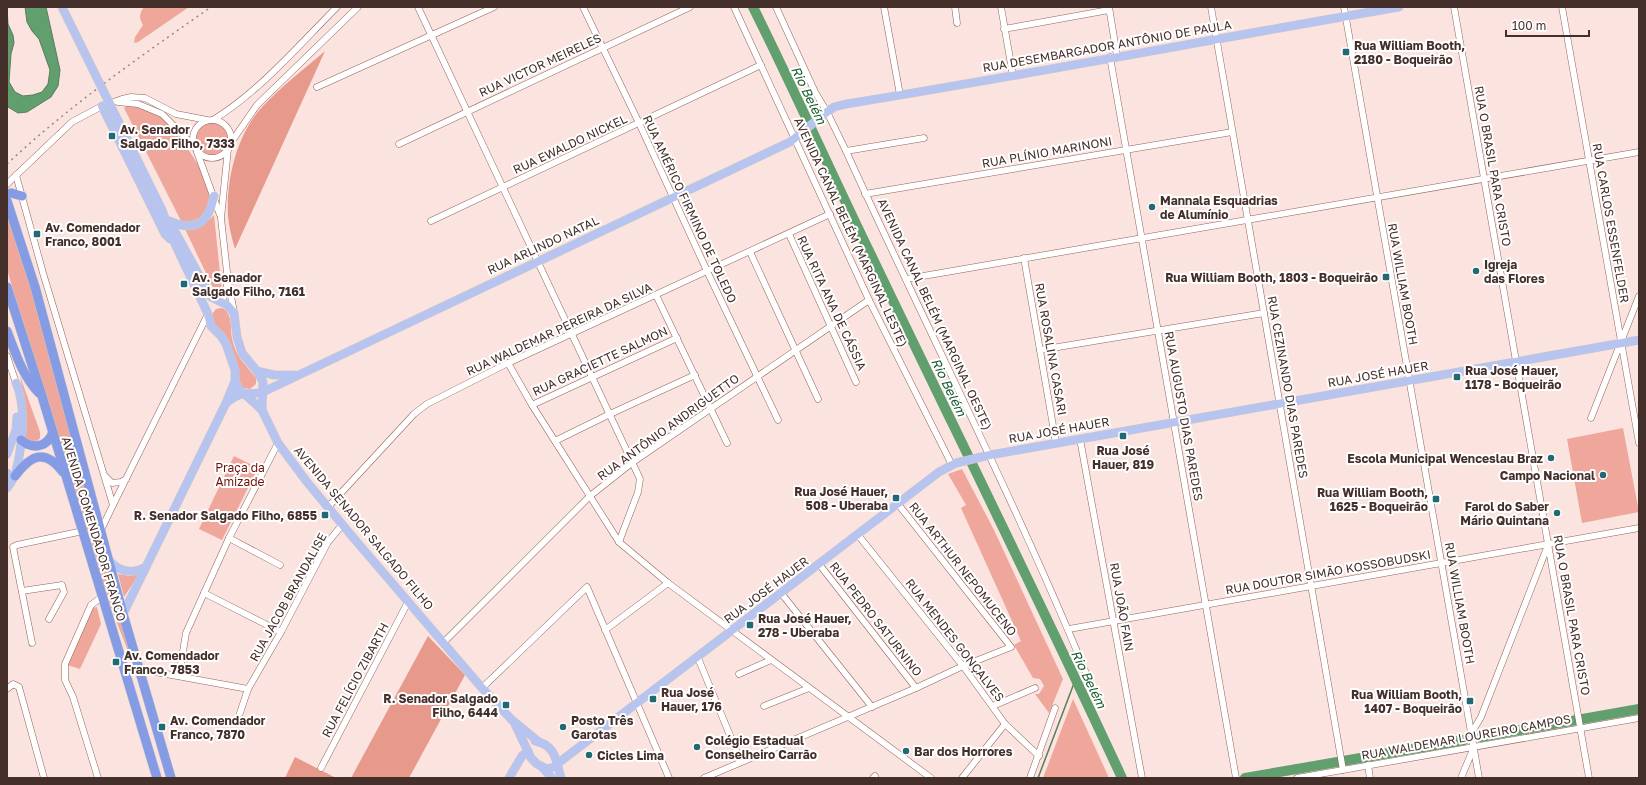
<svg xmlns="http://www.w3.org/2000/svg" width="1646" height="785" font-family="'Golos Text',sans-serif">
<rect width="100%" height="100%" fill="#fbe4df"/>
<g fill="#eea79a">
<path d="M144,7H189L138,42L134,43L135,37L143,25C139,18 139,14 144,7Z"/>
<path d="M127,106C138,106 150,109 159,116C175,127 209,175 210,195C212,213 197,224 181,221L124,108Z"/>
<circle cx="212" cy="139" r="17"/>
<path d="M214,215L222,292L214,290L185,229C198,231 205,224 214,215Z"/>
<polygon points="7,216 32,288 133,664 107,597 27,340 7,269"/>
<path d="M222,308C233,313 230,328 232,338C236,358 245,363 256,378V384L250,389L243,388L240,386L223,333L213,323L212,314L216,309Z"/>
<polygon points="20,376 40,432 40,438 36,442 30,442 26,438 26,410"/>
<polygon points="1623,428 1639,512 1582,523 1567,439"/>
<polygon points="234,456 258,468 222,540 199,529"/>
<polygon points="962,469 994,530 1063,679 1049,713 1035,694 1039,694 1044,686 1040,679 1033,678 1014,645 1021,641 961,508 966,505 948,474"/>
<polygon points="140,573 124,597 118,574 130,576"/>
<polygon points="97,607 101,624 80,669 67,665 93,608"/>
<polygon points="1073,699 1109,778 1043,778"/>
</g>
<g fill="#e7998b">
<path d="M325,51L235,249C232,239 229,227 228,216C226,179 237,133 263,106C282,86 304,69 325,51Z"/>
<polygon points="428,636 465,675 409,778 351,778"/>
<polygon points="295,757 336,778 285,778"/>
</g>
<polygon fill="#619f6f" stroke="#597d5b" points="7,7 8,24 13,35 14,43 11,54 9,82 15,92 23,96 33,95 42,92 48,84 50,70 39,39 32,31 27,22 25,7 46,7 60,70 58,86 51,97 27,112 18,113 8,107 7,105"/>
<g fill="none" stroke-linecap="round" stroke-linejoin="round">
<polyline stroke="#597d5b" stroke-width="1.5" points="1038,778 1076,678"/>
<g stroke="#619f6f" stroke-width="10">
<path d="M753,7C794,89 831,173 871,255C955,430 1041,603 1122,778"/>
<polyline points="1480,737 1639,709"/>
<polyline points="1245,778 1464,740"/>
</g>
<defs>
<g id="minor">
<polyline points="418,7 640,479 638,492 619,542"/>
<polyline points="583,7 639,123 707,271 778,420"/>
<polyline points="734,7 869,300 952,465"/>
<path d="M776,7L815,92L827,112L846,151C929,334 1022,513 1097,700"/>
<polyline points="884,7 900,95"/>
<polyline points="955,7 957,23"/>
<polyline points="1001,7 1013,76"/>
<polyline points="1109,7 1117,56"/>
<polyline points="1211,7 1343,770"/>
<polyline points="1344,7 1479,778"/>
<polyline points="1454,7 1589,778"/>
<polyline points="1562,7 1639,443"/>
<polyline points="1004,29 1109,10"/>
<polyline points="1110,57 1236,778"/>
<polyline points="317,87 494,7"/>
<polyline points="118,102 138,104 162,114 193,145"/>
<circle cx="212" cy="139" r="19"/>
<path d="M213,120C260,91 298,46 337,7"/>
<polyline points="230,144 257,105 358,7"/>
<polyline points="399,144 690,7"/>
<polyline points="228,149 221,218 228,281 234,312"/>
<polyline points="846,151 924,138"/>
<polyline points="197,152 220,215"/>
<polyline points="16,175 43,273 113,505 101,530"/>
<polyline points="7,184 72,122 102,106 122,99 131,97 145,98 176,114 207,120"/>
<polyline points="865,194 1232,132"/>
<polyline points="431,221 761,65"/>
<polyline points="789,234 856,382"/>
<polyline points="750,252 818,399"/>
<polyline points="1024,258 1056,443"/>
<polyline points="906,279 1639,152"/>
<polyline points="656,295 727,443"/>
<polyline points="222,303 227,285"/>
<polyline points="1040,350 1264,313"/>
<polyline points="7,356 16,383"/>
<polyline points="508,363 532,405 619,542 668,583 931,778"/>
<polyline points="532,405 677,338"/>
<polyline points="1591,418 1639,296"/>
<polyline points="1080,439 1142,778"/>
<polyline points="555,441 610,414 695,375"/>
<polyline points="105,476 112,483 121,482 126,479"/>
<polyline points="113,505 208,314"/>
<polyline points="328,507 414,414 427,404 508,363 830,214"/>
<polyline points="858,535 963,666 1005,724 1039,756"/>
<polyline points="229,538 280,565"/>
<polyline points="819,564 916,688"/>
<polyline points="22,591 62,585 64,592 49,619"/>
<polyline points="204,593 281,632"/>
<polyline points="781,593 872,707"/>
<polyline points="1069,629 1639,528"/>
<polyline points="605,630 668,583"/>
<polyline points="444,642 590,496 633,462 869,300"/>
<polyline points="32,643 13,547 17,545 83,531"/>
<polyline points="698,658 741,762"/>
<polyline points="139,669 248,689 281,632 328,542 342,525"/>
<polyline points="739,674 771,660"/>
<polyline points="179,676 186,633 229,538 278,443"/>
<polyline points="482,688 587,587 669,778"/>
<polyline points="7,689 13,684 19,687 44,778"/>
<polyline points="764,706 809,688"/>
<polyline points="993,706 1035,688"/>
<polyline points="240,713 248,689"/>
<polyline points="1471,734 1481,717 1548,545"/>
<polyline points="1368,765 1370,778"/>
<polyline points="321,768 408,602"/>
<polyline points="98,778 73,697 65,680 65,664 91,605 102,597"/>
<polyline points="704,778 916,688 963,666 1011,647 898,504"/>
<polyline points="873,778 875,776"/>
<polyline points="962,778 1005,724"/>
<polyline points="1030,778 1055,708"/>
<polyline points="1297,778 1639,718"/>
<polyline points="1461,778 1474,747"/>
</g>
<g id="major">
<polyline points="102,106 165,234 170,239"/>
<polyline points="162,210 175,244 208,314 211,326 221,336 226,344 235,370 235,381 239,389 262,410 278,443 307,482 351,535 482,688 512,720 539,742"/>
<path d="M170,221C196,233 209,222 214,196"/>
<polyline points="172,226 211,297 227,305 234,313 237,337 242,353 257,371 263,382 262,410"/>
<polyline points="257,371 274,375 294,375"/>
<path d="M226,403C232,399 237,394 244,394C251,393 256,394 263,392L790,142L827,112L834,107L846,104C1031,74 1214,39 1399,7"/>
<polyline points="7,454 16,430 17,417"/>
<polyline points="7,473 7,479"/>
<path d="M7,488C10,484 13,480 15,475C22,449 27,407 16,383"/>
<path d="M108,559C117,571 131,575 146,567"/>
<polyline points="123,614 226,403 235,381"/>
<polyline points="515,724 531,758 537,764 547,769 557,766"/>
<path d="M535,741C556,745 556,761 561,778"/>
<polyline points="557,764 939,472 956,463 990,455 1639,340"/>
<polyline points="542,767 552,778"/>
<polyline points="509,778 522,756 528,751"/>
</g>
<g id="highway">
<polyline points="7,194 11,193 22,196"/>
<polyline points="7,201 35,287 123,614 171,778"/>
<polyline points="7,287 42,396 157,778"/>
<path d="M7,331C15,352 23,377 39,393"/>
<path d="M21,440C33,450 48,447 53,432"/>
<path d="M15,476C31,455 45,448 63,472"/>
</g>
</defs>
<use href="#minor" stroke="#936259" stroke-width="7"/>
<use href="#major" stroke="#cfc9c8" stroke-width="9"/>
<use href="#highway" stroke="#cfc9c8" stroke-width="10"/>
<use href="#minor" stroke="#fff" stroke-width="6"/>
<use href="#major" stroke="#b6c4ef" stroke-width="8"/>
<use href="#highway" stroke="#859ce5" stroke-width="9"/>
<path stroke="#9a847f" stroke-width="1.5" stroke-dasharray="2 4" stroke-linecap="butt" d="M7,164C70,105 141,56 211,7"/>
<defs>
<polyline id="major-bridge" points="62,7 162,210"/>
</defs>
<use href="#major-bridge" stroke="#cfc9c8" stroke-width="9" stroke-linecap="butt"/>
<use href="#major-bridge" stroke="#b6c4ef" stroke-width="8"/>
</g>
<g fill="#206975" stroke="#fff" stroke-width="1.5">
<rect x="1342" y="48" width="8" height="8" rx="2"/>
<rect x="108" y="132" width="8" height="8" rx="2"/>
<circle cx="1152" cy="207" r="4"/>
<rect x="33" y="230" width="8" height="8" rx="2"/>
<circle cx="1476" cy="271" r="4"/>
<rect x="1382" y="273" width="8" height="8" rx="2"/>
<rect x="180" y="280" width="8" height="8" rx="2"/>
<rect x="1453" y="373" width="8" height="8" rx="2"/>
<rect x="1119" y="432" width="8" height="8" rx="2"/>
<circle cx="1551" cy="458" r="4"/>
<circle cx="1603" cy="475" r="4"/>
<rect x="892" y="494" width="8" height="8" rx="2"/>
<rect x="1432" y="495" width="8" height="8" rx="2"/>
<circle cx="1557" cy="513" r="4"/>
<rect x="321" y="511" width="8" height="8" rx="2"/>
<rect x="746" y="621" width="8" height="8" rx="2"/>
<rect x="112" y="658" width="8" height="8" rx="2"/>
<rect x="649" y="695" width="8" height="8" rx="2"/>
<rect x="1466" y="697" width="8" height="8" rx="2"/>
<rect x="502" y="701" width="8" height="8" rx="2"/>
<rect x="158" y="723" width="8" height="8" rx="2"/>
<circle cx="563" cy="727" r="4"/>
<circle cx="697" cy="747" r="4"/>
<circle cx="906" cy="751" r="4"/>
<circle cx="589" cy="755" r="4"/>
</g>
<g text-anchor="middle" dominant-baseline="central" stroke-width="4" stroke-linejoin="round" paint-order="stroke">
<g font-size="12" font-weight="bold" fill="#452f2b" stroke="#fff" text-anchor="start">
<text x="1354" y="45">Rua William Booth,<tspan x="1354" dy="14">2180 - Boqueirão</tspan></text>
<text x="120" y="129">Av. Senador<tspan x="120" dy="14">Salgado Filho, 7333</tspan></text>
<text x="1160" y="200">Mannala Esquadrias<tspan x="1160" dy="14">de Alumínio</tspan></text>
<text x="45" y="227">Av. Comendador<tspan x="45" dy="14">Franco, 8001</tspan></text>
<text x="1484" y="264">Igreja<tspan x="1484" dy="14">das Flores</tspan></text>
<text x="192" y="277">Av. Senador<tspan x="192" dy="14">Salgado Filho, 7161</tspan></text>
<text x="1378" y="277" text-anchor="end">Rua William Booth, 1803 - Boqueirão</text>
<text x="1465" y="370">Rua José Hauer,<tspan x="1465" dy="14">1178 - Boqueirão</tspan></text>
<text x="1123" y="450" text-anchor="middle">Rua José<tspan x="1123" dy="14">Hauer, 819</tspan></text>
<text x="1543" y="458" text-anchor="end">Escola Municipal Wenceslau Braz</text>
<text x="1595" y="475" text-anchor="end">Campo Nacional</text>
<text x="888" y="491" text-anchor="end">Rua José Hauer,<tspan x="888" dy="14">508 - Uberaba</tspan></text>
<text x="1428" y="492" text-anchor="end">Rua William Booth,<tspan x="1428" dy="14">1625 - Boqueirão</tspan></text>
<text x="1549" y="506" text-anchor="end">Farol do Saber<tspan x="1549" dy="14">Mário Quintana</tspan></text>
<text x="317" y="515" text-anchor="end">R. Senador Salgado Filho, 6855</text>
<text x="758" y="618">Rua José Hauer,<tspan x="758" dy="14">278 - Uberaba</tspan></text>
<text x="124" y="655">Av. Comendador<tspan x="124" dy="14">Franco, 7853</tspan></text>
<text x="661" y="692">Rua José<tspan x="661" dy="14">Hauer, 176</tspan></text>
<text x="1462" y="694" text-anchor="end">Rua William Booth,<tspan x="1462" dy="14">1407 - Boqueirão</tspan></text>
<text x="498" y="698" text-anchor="end">R. Senador Salgado<tspan x="498" dy="14">Filho, 6444</tspan></text>
<text x="170" y="720">Av. Comendador<tspan x="170" dy="14">Franco, 7870</tspan></text>
<text x="571" y="720">Posto Três<tspan x="571" dy="14">Garotas</tspan></text>
<text x="705" y="740">Colégio Estadual<tspan x="705" dy="14">Conselheiro Carrão</tspan></text>
<text x="914" y="751">Bar dos Horrores</text>
<text x="597" y="755">Cicles Lima</text>
</g>
<g font-size="12" fill="#452f2b" stroke="#fff">
<text transform="translate(1107 46) rotate(-10)">RUA DESEMBARGADOR ANTÔNIO DE PAULA</text>
<text transform="translate(540 65) rotate(-25)">RUA VICTOR MEIRELES</text>
<text transform="translate(570 144) rotate(-25)">RUA EWALDO NICKEL</text>
<text transform="translate(1047 152) rotate(-10)">RUA PLÍNIO MARINONI</text>
<text transform="translate(1493 166) rotate(80)">RUA O BRASIL PARA CRISTO</text>
<text transform="translate(690 209) rotate(65)">RUA AMÉRICO FIRMINO DE TOLEDO</text>
<text transform="translate(1611 223) rotate(80)">RUA CARLOS ESSENFELDER</text>
<text transform="translate(851 232) rotate(65)">AVENIDA CANAL BELÉM (MARGINAL LESTE)</text>
<text transform="translate(543 245) rotate(-25)">RUA ARLINDO NATAL</text>
<text transform="translate(1403 284) rotate(80)">RUA WILLIAM BOOTH</text>
<text transform="translate(832 303) rotate(65)">RUA RITA ANA DE CÁSSIA</text>
<text transform="translate(935 314) rotate(65)">AVENIDA CANAL BELÉM (MARGINAL OESTE)</text>
<text transform="translate(559 329) rotate(-25)">RUA WALDEMAR PEREIRA DA SILVA</text>
<text transform="translate(1051 349) rotate(80)">RUA ROSALINA CASARI</text>
<text transform="translate(600 361) rotate(-25)">RUA GRACIETTE SALMON</text>
<text transform="translate(1378 374) rotate(-10)">RUA JOSÉ HAUER</text>
<text transform="translate(1288 387) rotate(80)">RUA CEZINANDO DIAS PAREDES</text>
<text transform="translate(1184 416) rotate(80)">RUA AUGUSTO DIAS PAREDES</text>
<text transform="translate(668 427) rotate(-36)">RUA ANTÔNIO ANDRIGUETTO</text>
<text transform="translate(1059 430) rotate(-10)">RUA JOSÉ HAUER</text>
<text transform="translate(364 528) rotate(50)">AVENIDA SENADOR SALGADO FILHO</text>
<text transform="translate(94 529) rotate(73)">AVENIDA COMENDADOR FRANCO</text>
<text transform="translate(963 569) rotate(52)">RUA ARTHUR NEPOMUCENO</text>
<text transform="translate(1328 572) rotate(-10)">RUA DOUTOR SIMÃO KOSSOBUDSKI</text>
<text transform="translate(766 590) rotate(-37)">RUA JOSÉ HAUER</text>
<text transform="translate(288 597) rotate(-61)">RUA JACOB BRANDALISE</text>
<text transform="translate(1460 603) rotate(80)">RUA WILLIAM BOOTH</text>
<text transform="translate(1122 607) rotate(80)">RUA JOÃO FAIN</text>
<text transform="translate(1572 615) rotate(80)">RUA O BRASIL PARA CRISTO</text>
<text transform="translate(876 619) rotate(52)">RUA PEDRO SATURNINO</text>
<text transform="translate(955 640) rotate(52)">RUA MENDES GONÇALVES</text>
<text transform="translate(355 680) rotate(-62)">RUA FELÍCIO ZIBARTH</text>
<text transform="translate(1466 737) rotate(-10)">RUA WALDEMAR LOUREIRO CAMPOS</text>
</g>
<g font-size="12" fill="#6f130a" stroke="#fff">
<text x="240" y="467">Praça da<tspan x="240" dy="14">Amizade</tspan></text>
</g>
<g font-size="13" font-style="italic" fill="#165c2d" stroke="#fff">
<text transform="translate(809 95) rotate(64)">Rio Belém</text>
<text transform="translate(949 387) rotate(64)">Rio Belém</text>
<text transform="translate(1089 679) rotate(64)">Rio Belém</text>
</g>
</g>
<rect width="1646" height="785" fill="none" stroke="#452f2b" stroke-width="16"/>
<path d="M1506 30v6h83v-6" fill="none" stroke="#452f2b" stroke-width="2"/>
<text x="1512" y="30" font-size="12" fill="#452f2b" stroke="#ffffff" stroke-width="3" paint-order="stroke">100 m</text>
</svg>
